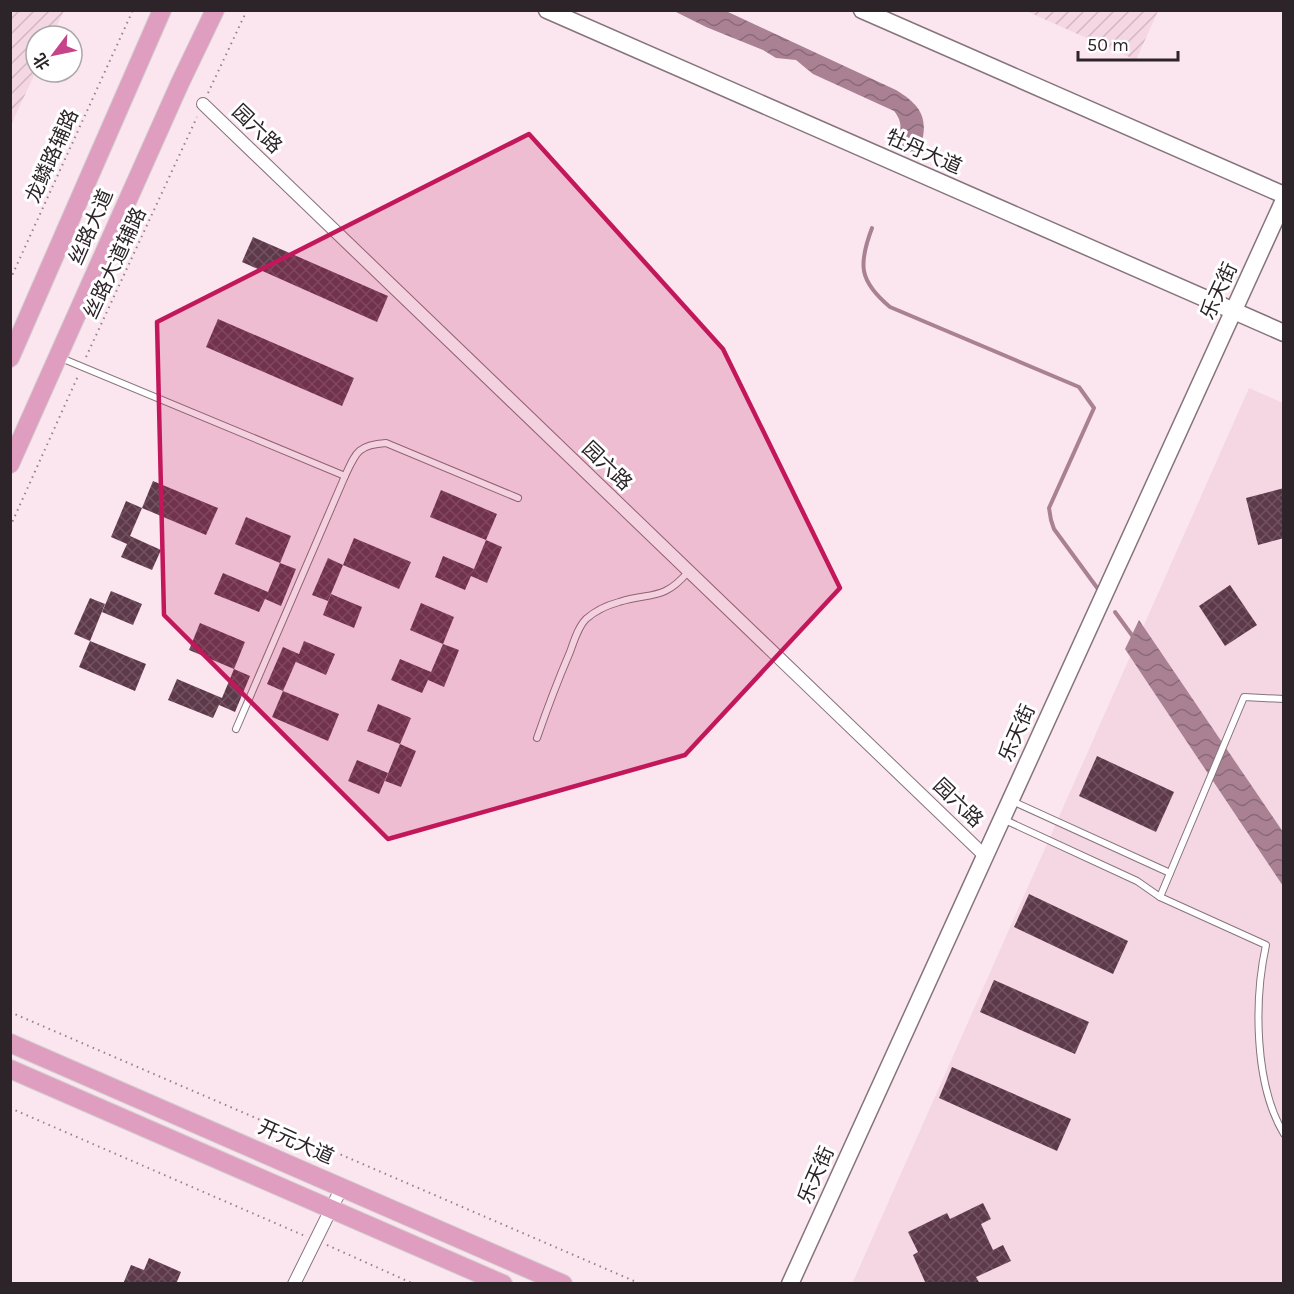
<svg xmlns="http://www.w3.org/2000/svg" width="1294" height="1294" font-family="Karla,'Noto Sans SC',sans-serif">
<defs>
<pattern id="industrial-furrows" width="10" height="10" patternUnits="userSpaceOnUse" patternTransform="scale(1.5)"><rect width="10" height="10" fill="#f4d7e3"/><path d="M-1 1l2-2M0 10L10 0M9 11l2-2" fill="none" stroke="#d1b8c3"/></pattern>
<pattern id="water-waves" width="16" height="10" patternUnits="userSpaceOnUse" patternTransform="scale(1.5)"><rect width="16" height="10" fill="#a98193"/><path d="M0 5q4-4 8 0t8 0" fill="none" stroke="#8a6978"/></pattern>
<pattern id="building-cross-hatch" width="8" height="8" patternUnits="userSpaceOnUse" patternTransform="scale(1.5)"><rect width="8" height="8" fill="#5d394a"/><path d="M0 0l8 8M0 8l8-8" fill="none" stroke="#715361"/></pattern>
</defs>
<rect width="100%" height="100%" fill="#fbe6ef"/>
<polygon fill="#f4d7e3" points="1249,388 1283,403 1283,1283 852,1284"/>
<g fill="url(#industrial-furrows)">
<polygon points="11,10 64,11 52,36 36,36 36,71 11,125"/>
<polygon points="1026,11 1158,11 1136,60"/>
</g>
<g fill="url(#water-waves)">
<path d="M674,11H726L896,90C926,108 929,123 918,155L895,147C901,133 904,123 894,111L813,74L796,60L776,58L763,50L706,27Z"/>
<polygon points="1139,620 1283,832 1283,886 1125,649"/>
</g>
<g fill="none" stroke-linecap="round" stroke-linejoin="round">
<g stroke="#a98193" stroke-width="4">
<path d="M872,228C858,265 859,281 890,307L1079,387L1094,408L1049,508L1051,520L1054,529L1098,589"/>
<polyline points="1115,612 1134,638"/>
</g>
</g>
<g fill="url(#building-cross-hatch)">
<polygon points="253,237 388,296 377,322 242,262"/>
<polygon points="218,319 354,378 342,406 206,347"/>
<polygon points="153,481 218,508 206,535 142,508"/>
<polygon points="1284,488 1284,538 1258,545 1246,498"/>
<polygon points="441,490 497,514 486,540 430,517"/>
<polygon points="126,501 142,508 130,536 161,550 152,570 121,557 127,544 111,537"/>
<polygon points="246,517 291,536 280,563 235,544"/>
<polygon points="354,538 411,562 399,589 343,565"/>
<polygon points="486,540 502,547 487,583 471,576 465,590 435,577 443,556 474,569"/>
<polygon points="328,558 343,565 328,601 312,595"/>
<polygon points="280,563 296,569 281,606 265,599 259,612 214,594 223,573 268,592"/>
<polygon points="1230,585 1257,625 1225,646 1199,606"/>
<polygon points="111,591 142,604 133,625 102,612"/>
<polygon points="331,594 362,607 354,628 323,615"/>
<polygon points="90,598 105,604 90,641 74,634"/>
<polygon points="421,603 454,617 443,644 410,630"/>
<polygon points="200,623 245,642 234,669 189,650"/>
<polygon points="90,641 146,664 135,691 79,667"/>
<polygon points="304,641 335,654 326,675 296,662 297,659 283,691 267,684 283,647 299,654"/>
<polygon points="443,644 459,650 444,687 428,680 422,693 391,680 400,659 431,672"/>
<polygon points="234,669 250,676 235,712 219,705 213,718 168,700 177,679 222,698"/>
<polygon points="283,691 339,714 328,741 272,717"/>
<polygon points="378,704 411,718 400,744 367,731"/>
<polygon points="400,744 416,751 401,787 385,781"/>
<polygon points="1097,756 1174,792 1156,832 1079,796"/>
<polygon points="357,760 388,773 379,794 348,781"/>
<polygon points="1029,894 1128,941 1113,974 1014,927"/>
<polygon points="994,980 1089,1022 1075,1054 980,1012"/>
<polygon points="952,1067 1071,1119 1057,1151 939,1098"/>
<polygon points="983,1203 991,1219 981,1224 993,1250 1003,1245 1011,1261 976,1277 980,1284 926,1284 913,1255 918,1252 908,1232 947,1213 950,1219"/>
<polygon points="149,1258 181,1272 176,1284 123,1284 131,1265 144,1270"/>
</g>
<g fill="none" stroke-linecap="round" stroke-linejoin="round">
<defs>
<g id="lane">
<polyline points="61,358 345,476 236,729"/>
<path d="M345,476C356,452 358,445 386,443L518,498"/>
<path d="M1284,699L1244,697L1160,897L1266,945C1254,1000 1254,1084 1284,1134"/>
<path d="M537,738C547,709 558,680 570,652C574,641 578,627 586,619C595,611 608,605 619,602C652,592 663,601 688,572"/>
<polyline points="1012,801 1170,873"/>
<polyline points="1005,820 1137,881 1160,897"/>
</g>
<g id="street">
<polyline points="203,104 985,856"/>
<polyline points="294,1284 342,1187"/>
</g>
<g id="secondary">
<polyline points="547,10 1284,333"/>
<polyline points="862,10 1284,195"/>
<polyline points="790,1284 1284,200"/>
</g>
<g id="primary">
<polyline points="10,358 162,10"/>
<polyline points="10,464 180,83 215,10"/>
<polyline points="10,1043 563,1284"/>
<polyline points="10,1069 503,1284"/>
</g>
</defs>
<use href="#lane" stroke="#86747c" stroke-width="8"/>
<use href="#street" stroke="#86747c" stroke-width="14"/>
<use href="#secondary" stroke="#86747c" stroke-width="19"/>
<use href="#primary" stroke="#d1cfd0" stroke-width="20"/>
<g stroke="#918389" stroke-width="2" stroke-dasharray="1.5 4.5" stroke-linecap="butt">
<polyline points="208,93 247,10"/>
<polyline points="10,280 133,10"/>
<polyline points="86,357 197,117"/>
<polyline points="10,527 78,376"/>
<polyline points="10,1012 641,1284"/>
<polyline points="10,1108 305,1236"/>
<polyline points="327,1245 414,1284"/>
</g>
<use href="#lane" stroke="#fff" stroke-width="6"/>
<use href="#street" stroke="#fff" stroke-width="12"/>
<use href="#secondary" stroke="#fff" stroke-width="16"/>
<use href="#primary" stroke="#df9ebf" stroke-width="18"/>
</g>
<path fill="#c2185b" fill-opacity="0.2" stroke="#c2185b" stroke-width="4.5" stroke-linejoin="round" d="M529,134L723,349L840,588L685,755L388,839L164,615L157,322Z"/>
<g text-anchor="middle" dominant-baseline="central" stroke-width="6" stroke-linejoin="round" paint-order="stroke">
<g font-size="20" fill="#2c2428" stroke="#fff">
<text transform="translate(257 129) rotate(44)">园六路</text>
<text transform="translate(924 152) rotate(24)">牡丹大道</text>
<text transform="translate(52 156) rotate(-66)">龙鳞路辅路</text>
<text transform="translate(91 227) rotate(-66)">丝路大道</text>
<text transform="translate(115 263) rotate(-65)">丝路大道辅路</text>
<text transform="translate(1219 291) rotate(-65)">乐天街</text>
<text transform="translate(607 466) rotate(44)">园六路</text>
<text transform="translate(1017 733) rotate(-66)">乐天街</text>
<text transform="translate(958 803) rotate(44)">园六路</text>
<text transform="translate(296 1142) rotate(24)">开元大道</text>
<text transform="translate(816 1175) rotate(-66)">乐天街</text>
</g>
</g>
<rect width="1294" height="1294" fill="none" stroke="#2c2428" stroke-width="24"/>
<g transform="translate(54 54) rotate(238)"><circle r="28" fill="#ffffff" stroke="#aba7a9" stroke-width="1.5"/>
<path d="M0-4.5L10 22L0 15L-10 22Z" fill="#c6438a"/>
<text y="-9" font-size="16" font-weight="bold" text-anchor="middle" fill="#2c2428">北</text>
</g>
<path d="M1078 51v9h100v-9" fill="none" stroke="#2c2428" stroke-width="3"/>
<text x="1087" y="51" font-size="18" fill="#2c2428" stroke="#ffffff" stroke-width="4.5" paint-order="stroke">50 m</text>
</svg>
